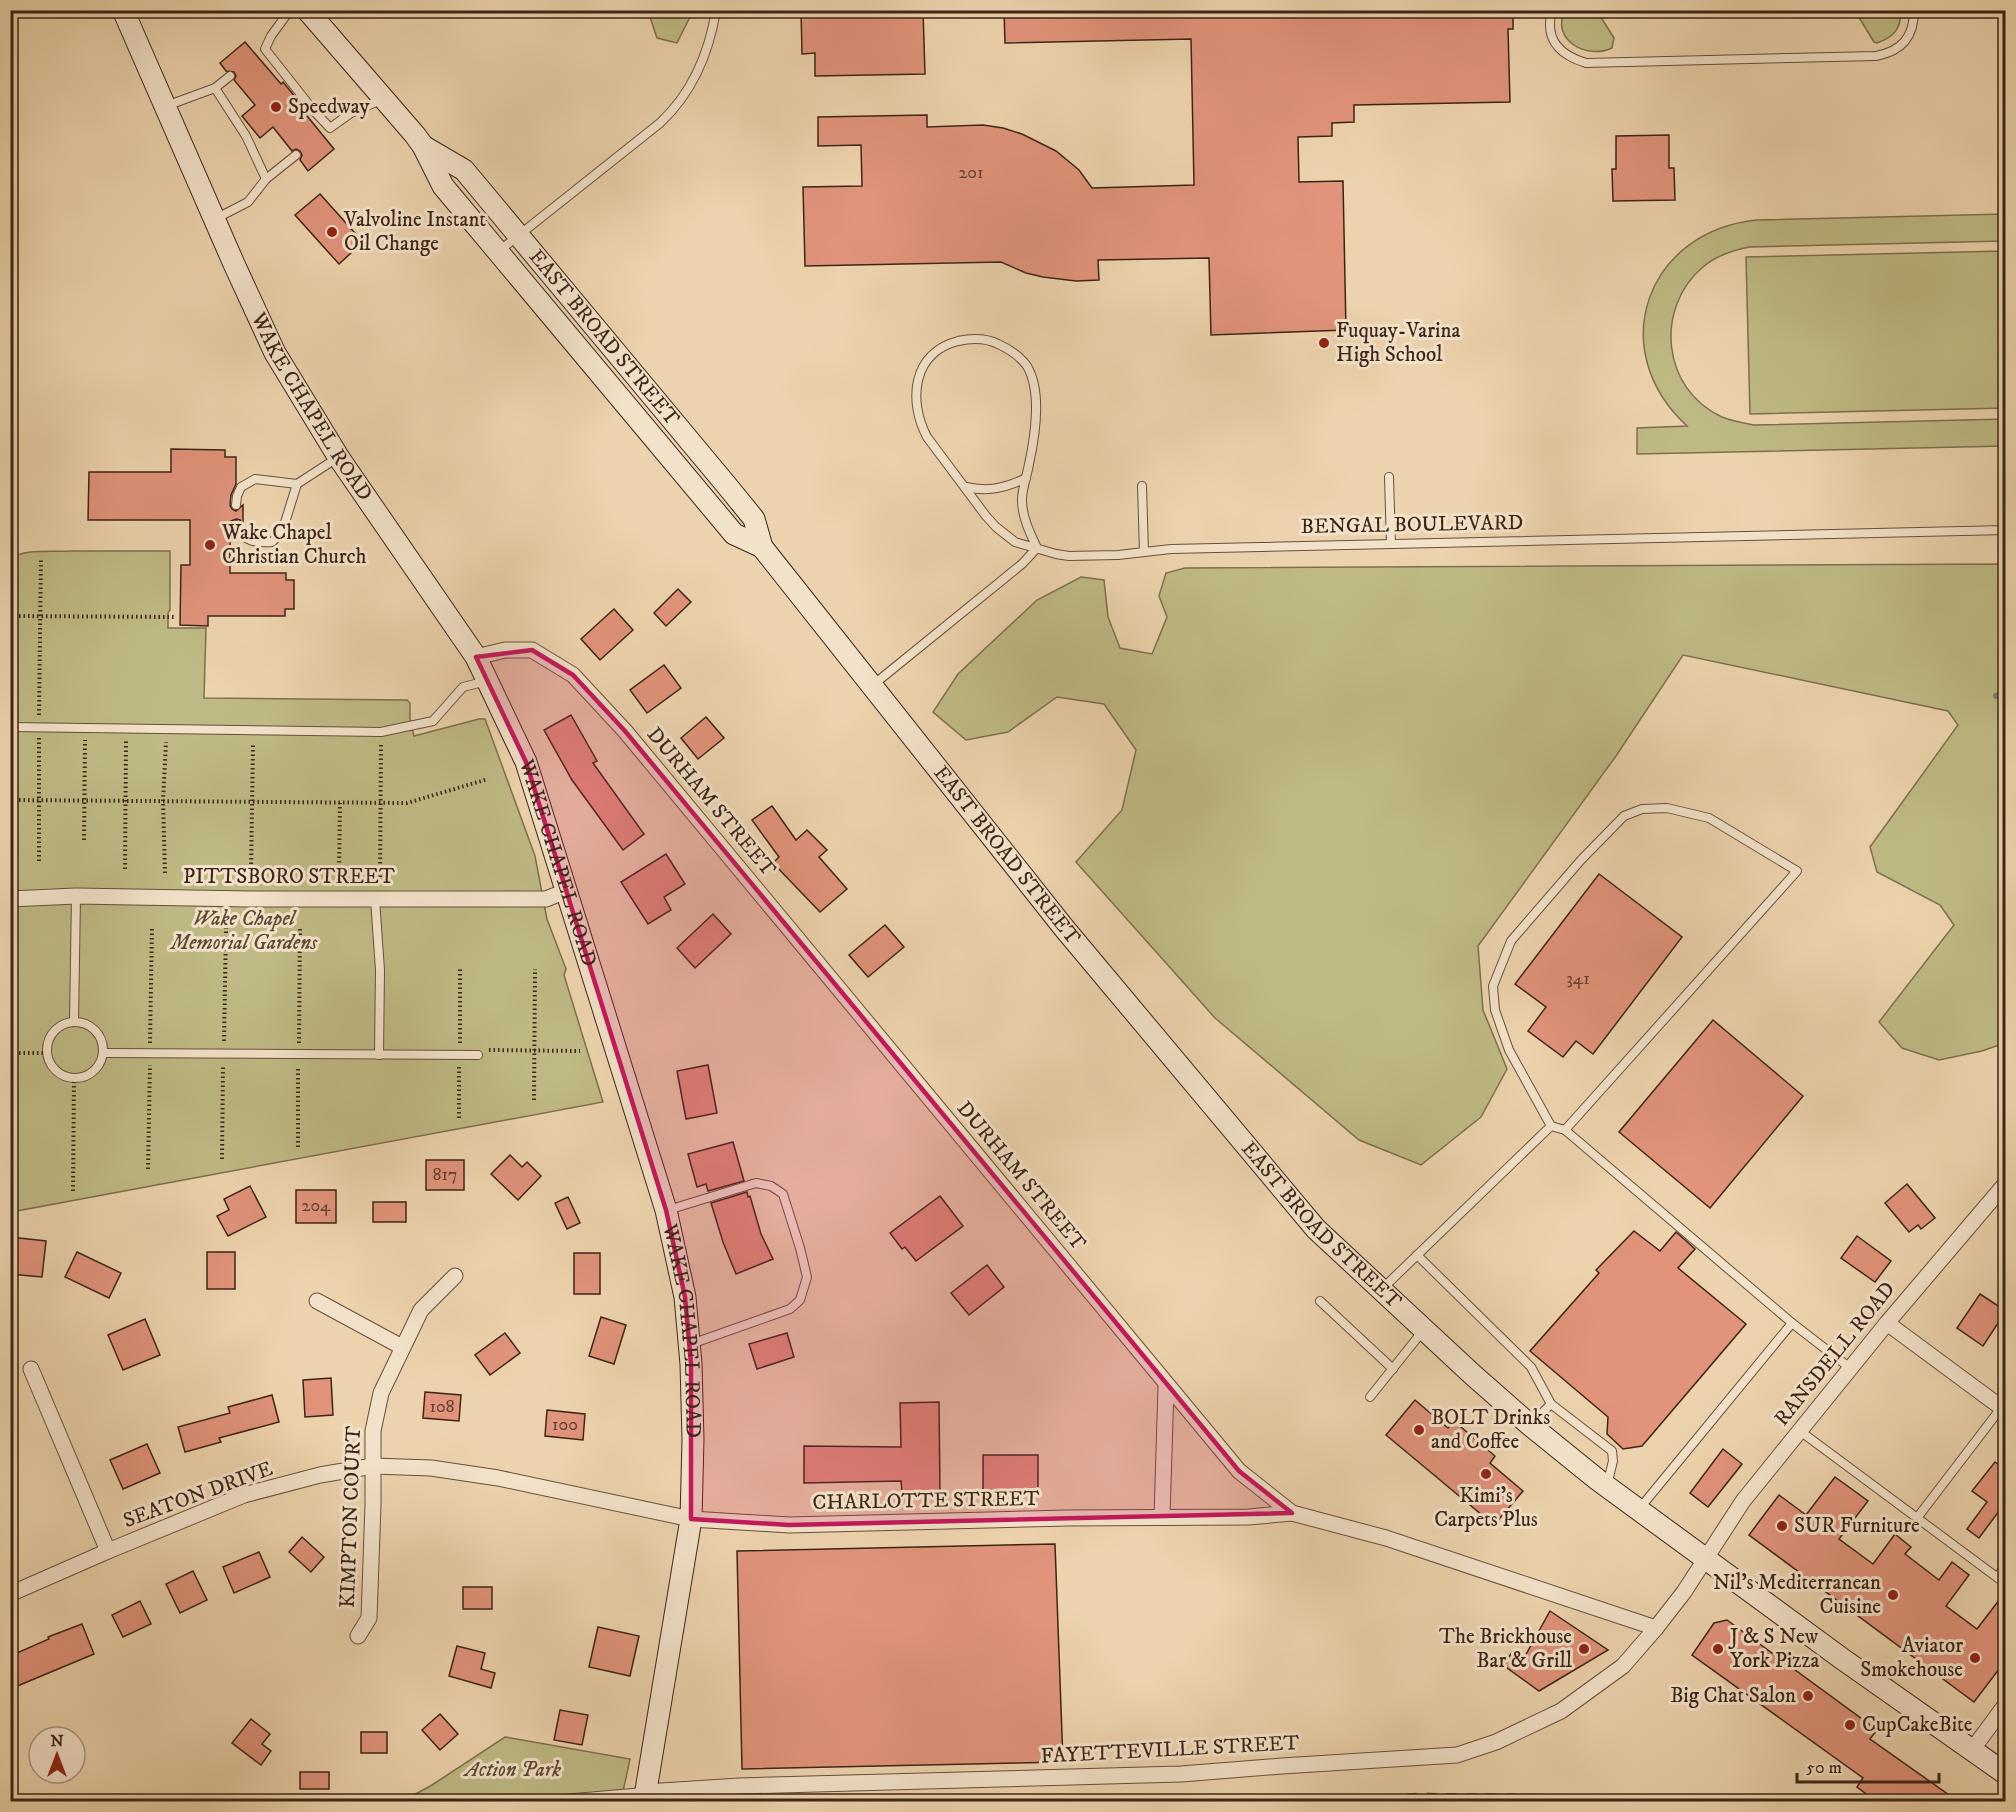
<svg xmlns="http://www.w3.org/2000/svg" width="2016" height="1812" font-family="'IM FELL DW Pica',serif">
<rect width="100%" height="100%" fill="#edd3ad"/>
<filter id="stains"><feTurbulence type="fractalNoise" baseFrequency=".00333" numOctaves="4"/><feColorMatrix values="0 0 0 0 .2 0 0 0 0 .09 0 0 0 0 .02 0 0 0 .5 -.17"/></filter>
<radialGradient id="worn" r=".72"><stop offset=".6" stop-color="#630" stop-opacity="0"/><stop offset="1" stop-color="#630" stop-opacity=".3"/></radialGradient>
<g fill="#bfba85" stroke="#7e704e" stroke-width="1.5">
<path d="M1565,10L1597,11L1614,38L1612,48C1587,60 1550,40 1565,10Z"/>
<polygon points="648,11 648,10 693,11 677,43 657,38"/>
<path d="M1855,11H1900C1902,28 1894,37 1877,43L1874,42Z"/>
<path d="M2005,214V241L1750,247C1733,250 1717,255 1703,267C1654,308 1662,390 1722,417C1732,421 1743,423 1754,425L2005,419V446L1637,454V428L1687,426C1604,350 1646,231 1757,220Z"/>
<polygon points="2005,251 2005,408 1750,414 1746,257"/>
<path d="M71,551H170V610L168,613V628H206L204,698L407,700L410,703V719L414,736L479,719H485L535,856L547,919L566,969L564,975L603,1102L11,1212L10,560C20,548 55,552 71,551Z"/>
<polygon points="2005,564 2005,1043 1982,1051 1939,1060 1902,1048 1879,1022 1954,925 1940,905 1877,872 1870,847 1958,725 1948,711 1683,655 1616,756 1478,946 1483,1010 1507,1069 1481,1117 1421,1165 1359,1140 1215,1018 1076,862 1122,810 1136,750 1104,704 1057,697 1008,732 966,740 933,712 958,674 1037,600 1081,577 1104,580 1108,617 1120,648 1152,654 1167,617 1159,596 1166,573 1185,568"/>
<polygon points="505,1737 630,1759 621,1801 401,1802 432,1785"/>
</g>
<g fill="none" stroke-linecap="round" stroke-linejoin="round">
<polyline stroke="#747d6e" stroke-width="6" points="1996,696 2006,691"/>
</g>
<g fill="#e1937b" stroke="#3c2518" stroke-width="1.5">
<polygon points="801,10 923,10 925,74 815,76 815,53 802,54"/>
<polygon points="1004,10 1513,10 1513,29 1508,29 1510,102 1354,105 1354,122 1332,123 1332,136 1298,137 1299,182 1343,181 1346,330 1211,335 1209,258 1098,260 1099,280 1076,281 1043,277 1026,273 1001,262 805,266 803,187 862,186 861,145 818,146 818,117 927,115 927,127 983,125 1003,128 1022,134 1056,151 1079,170 1092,188 1194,185 1191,39 1005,43"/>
<polygon points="245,42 281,84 283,82 301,104 299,106 334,149 308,171 300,160 302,155 300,151 296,149 292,151 273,127 260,138 242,116 255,105 234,80 236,76 234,72 226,71 220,63"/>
<polygon points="1669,135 1669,168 1674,168 1675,200 1613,201 1612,169 1616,169 1616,136"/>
<polygon points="320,194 363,242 339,264 295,215"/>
<polygon points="171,449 225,450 225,457 236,457 236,484 231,495 230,505 232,509 236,511 243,505 243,525 240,520 236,519 231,521 230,525 230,573 286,573 286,580 294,580 294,609 285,609 285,616 208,616 208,626 180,625 181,565 190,565 190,520 88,520 89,472 171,472"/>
<polygon points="678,589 691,602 666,626 654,613"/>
<polygon points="614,609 633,630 600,660 581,639"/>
<polygon points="664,665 681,688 647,713 630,690"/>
<polygon points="571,715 597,761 593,763 644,834 623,850 572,780 544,730"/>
<polygon points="706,717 724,738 698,759 681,738"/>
<polygon points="772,806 796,840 807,830 827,850 819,857 847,889 820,912 773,863 779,857 752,820"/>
<polygon points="666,854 685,884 664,897 671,910 648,924 621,882"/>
<polygon points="1599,874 1682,937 1593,1054 1576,1041 1563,1057 1528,1031 1546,1007 1515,984"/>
<polygon points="713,914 731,934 695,968 677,948"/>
<polygon points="885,925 904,947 868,977 849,955"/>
<polygon points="1713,1020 1803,1096 1710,1208 1619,1132"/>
<polygon points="708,1065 717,1113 686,1119 677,1071"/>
<polygon points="733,1142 744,1181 708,1191 706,1184 697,1187 688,1154"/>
<polygon points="510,1155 522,1167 527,1162 541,1176 518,1200 491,1174"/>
<rect x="426" y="1160" width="38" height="30"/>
<polygon points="1907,1184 1935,1218 1921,1229 1918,1225 1909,1232 1885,1203"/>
<polygon points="250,1186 266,1217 228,1236 217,1216 229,1210 224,1199"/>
<rect x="296" y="1190" width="40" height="33"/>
<polygon points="747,1192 748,1197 750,1196 761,1234 773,1259 736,1274 723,1242 711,1203"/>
<polygon points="940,1196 963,1226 916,1261 905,1247 902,1249 890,1233"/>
<polygon points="568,1197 580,1223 567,1229 555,1203"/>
<rect x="373" y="1202" width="33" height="20"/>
<polygon points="1634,1231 1660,1251 1676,1232 1684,1239 1695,1249 1678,1268 1746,1324 1642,1446 1623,1449 1607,1434 1608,1417 1530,1351 1599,1273 1596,1270"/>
<polygon points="1857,1236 1891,1261 1875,1282 1841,1258"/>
<polygon points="10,1237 46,1241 42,1277 10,1274"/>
<polygon points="77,1252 121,1273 109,1298 65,1277"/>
<rect x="207" y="1252" width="28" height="37"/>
<rect x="574" y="1253" width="26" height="41"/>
<polygon points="987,1265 1004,1287 969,1315 951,1293"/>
<polygon points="1980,1294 2006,1311 1983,1346 1957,1328"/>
<polygon points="601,1317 626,1325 614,1364 589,1356"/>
<polygon points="145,1319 160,1355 123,1370 108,1335"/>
<polygon points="505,1333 520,1353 490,1375 475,1355"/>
<polygon points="787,1333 794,1357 757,1369 749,1344"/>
<polygon points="331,1378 333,1415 305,1417 303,1380"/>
<polygon points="425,1392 461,1395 459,1421 423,1418"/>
<polygon points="272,1395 279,1422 219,1438 221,1442 185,1452 178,1427 230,1413 228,1407"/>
<polygon points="1415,1400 1448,1428 1454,1421 1495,1456 1490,1463 1523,1491 1494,1525 1386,1435"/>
<polygon points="939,1402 940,1492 902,1492 901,1481 804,1483 804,1446 901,1447 900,1403"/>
<polygon points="547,1410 585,1414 583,1440 545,1436"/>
<polygon points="147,1444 160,1473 123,1489 110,1460"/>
<polygon points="1723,1449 1742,1464 1708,1507 1690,1493"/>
<polygon points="983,1455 1038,1455 1038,1492 983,1493"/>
<polygon points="1995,1462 2006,1470 2006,1516 1999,1511 1979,1538 1967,1529 1987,1502 1972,1491"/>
<polygon points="1835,1477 1868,1501 1839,1539 1873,1564 1895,1534 1911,1547 1905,1554 1939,1580 1952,1562 1969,1575 1946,1606 1977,1629 2006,1591 2006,1660 1974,1702 1749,1535 1779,1495 1806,1515"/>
<polygon points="302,1537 324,1557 311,1572 289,1552"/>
<polygon points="1055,1544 1063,1762 742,1769 737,1551"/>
<polygon points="259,1552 270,1577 234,1593 223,1567"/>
<polygon points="193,1571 207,1600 180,1613 166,1584"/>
<rect x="463" y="1587" width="29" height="22"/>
<polygon points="140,1601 151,1624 123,1637 112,1615"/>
<polygon points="1550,1611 1608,1650 1539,1691 1503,1665 1513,1651 1524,1658"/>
<polygon points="1727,1620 1877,1730 1870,1739 1959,1802 1877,1802 1857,1787 1863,1778 1692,1655 1714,1623"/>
<polygon points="82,1624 94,1654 10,1689 10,1656 49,1639 48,1637"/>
<polygon points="598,1627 639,1636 630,1676 589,1667"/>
<polygon points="457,1646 485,1653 481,1669 495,1673 491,1688 449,1676"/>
<polygon points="560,1710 588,1715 582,1745 554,1740"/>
<polygon points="440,1714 458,1734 440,1750 422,1730"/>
<polygon points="251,1719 270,1734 262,1744 271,1751 261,1765 232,1743"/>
<rect x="361" y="1732" width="26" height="21"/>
<rect x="300" y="1772" width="29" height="17"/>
</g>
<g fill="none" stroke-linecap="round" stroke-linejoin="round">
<defs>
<g id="service">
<polyline points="290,10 271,36 265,49 314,111 330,128 351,113 383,99"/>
<path d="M1552,10C1544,40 1560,55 1586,63L1876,56C1902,51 1914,37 1914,10"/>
<polyline points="215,88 230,76"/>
<polyline points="166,106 215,88 246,136 266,179 248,202 215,219"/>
<polyline points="266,179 296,155"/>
<path d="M499,251L660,123C693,92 709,54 716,10"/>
<polyline points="1389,477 1391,544"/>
<polyline points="1142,486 1144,552"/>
<path d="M966,487C988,492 1006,488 1026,478"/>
<polyline points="236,505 237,496 241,487 255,479 297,484 337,458"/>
<path d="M236,525C242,542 257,543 272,542L282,532L297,484"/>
<path d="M1037,548C1030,533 1022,517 1022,500C1022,488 1027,476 1029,464C1035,437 1042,391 1027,366C1020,356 1009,349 998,344C986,338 972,338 958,341C912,353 908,401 927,437L986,516L996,527L1015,542L1056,554L1069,556L1118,555L1171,549L2006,530"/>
<polyline points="873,685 1022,564 1037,548"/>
<polyline points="10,727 381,732 433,721 463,687 487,681"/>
<polyline points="375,899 380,970 379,1055"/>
<polyline points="74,1022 76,896"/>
<circle cx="75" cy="1050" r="28"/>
<polyline points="103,1053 478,1055"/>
<polyline points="1551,1126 1509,1050 1495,1010 1493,986 1511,941 1581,860 1624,816 1642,809 1667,808 1709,818 1797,871 1565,1130"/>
<polyline points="668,1210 756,1183 771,1186 783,1194 800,1248 807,1277 800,1300 790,1309 691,1344"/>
<polyline points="1417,1255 1531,1367 1551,1404 1612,1451 1613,1461 1607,1485"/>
<polyline points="1382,1289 1551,1126 1565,1130 1792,1323"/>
<polyline points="1320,1301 1393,1369"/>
<polyline points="1370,1397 1422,1332"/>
<polyline points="1531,1424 1551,1404"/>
<polyline points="1800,1431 2006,1584"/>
<polyline points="1640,1508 1792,1323 1850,1368"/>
<polyline points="1917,1518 2001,1408"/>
<polyline points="1997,1577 2006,1566"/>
<polyline points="529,1802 644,1792"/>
</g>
<g id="minor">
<polyline points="476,657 505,650 532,650 573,675 625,731 1239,1471 1292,1513 1386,1538 1656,1628"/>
<polyline points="10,899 76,896 249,899 546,899 566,891"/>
<polyline points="317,1301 402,1347"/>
<polyline points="1887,1323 2006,1411"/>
<polyline points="31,1369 108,1551"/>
<polyline points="1162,1517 1166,1386"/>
<polyline points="10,1594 108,1551 244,1495 320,1475 373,1466 431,1468 498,1478 691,1519 789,1525 1068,1518 1249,1517 1292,1513"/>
<polyline points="358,1636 369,1618 373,1505 373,1431 381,1393 421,1310 455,1276"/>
<polyline points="1972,1750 2006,1704"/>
<polyline points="646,1792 739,1786 1181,1774 1282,1766 1457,1755 1496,1742 1561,1711 1623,1666 1656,1628 1684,1592 1743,1501 1887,1323 2006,1183"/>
</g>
<g id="secondary">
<path id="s1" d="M123,10L234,264L275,353L339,458L476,657L526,762L666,1210L685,1297L691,1364L693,1439L691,1519L644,1802"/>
<polyline points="307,10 415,135 423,146 443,186 734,534 762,547"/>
<path id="s2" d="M423,146L464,170L728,487L754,519L762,547L1064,928L1316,1229L1473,1375L1530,1425L1598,1480L1841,1658L2006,1774"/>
</g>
</defs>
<use href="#service" stroke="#68503d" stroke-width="10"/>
<use href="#minor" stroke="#68503d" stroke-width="17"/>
<use href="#secondary" stroke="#3c2518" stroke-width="23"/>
<g stroke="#3c2518" stroke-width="4" stroke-dasharray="1.5 3" stroke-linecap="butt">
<polyline points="10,616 175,617"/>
<polyline points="39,715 41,558"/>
<polyline points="39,738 39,863"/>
<polyline points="10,800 407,803 488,779"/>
<polyline points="84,840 85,740"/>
<polyline points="125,869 126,741"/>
<polyline points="165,873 163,801 166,742"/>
<polyline points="251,873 253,743"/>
<polyline points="339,876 340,803"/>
<polyline points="380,877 381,744"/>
<polyline points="224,1041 226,928"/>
<polyline points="150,1043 152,926"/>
<polyline points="299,1043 300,927"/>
<polyline points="460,1043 460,969"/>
<polyline points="489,1050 580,1051"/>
<polyline points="10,1053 47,1053"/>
<polyline points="534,1100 535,969"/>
<polyline points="459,1118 459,1065"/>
<polyline points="298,1147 298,1066"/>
<polyline points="222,1159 223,1066"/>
<polyline points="148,1169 150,1065"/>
<polyline points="73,1191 74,1078"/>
</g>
<use href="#service" stroke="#f3e2ca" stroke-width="8"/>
<use href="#minor" stroke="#f3e2ca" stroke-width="15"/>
<use href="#secondary" stroke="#f3e2ca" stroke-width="21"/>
<polyline stroke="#3c2518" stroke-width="4.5" stroke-dasharray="10 10" stroke-linecap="butt" points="1327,1802 1418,1795 1536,1796 1607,1802"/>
</g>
<path fill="#c2185b" fill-opacity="0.2" stroke="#c2185b" stroke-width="4.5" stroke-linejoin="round" d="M532,650L573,675L625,731L1239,1471L1292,1513L789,1525L691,1519V1364L685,1297L666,1210L526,762L476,657Z"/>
<g fill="#8f2418" stroke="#f3e2ca" stroke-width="2">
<circle cx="276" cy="107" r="6"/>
<circle cx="332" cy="232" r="6"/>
<circle cx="1324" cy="343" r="6"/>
<circle cx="210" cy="545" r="6"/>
<circle cx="1419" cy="1430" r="6"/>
<circle cx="1486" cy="1474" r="6"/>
<circle cx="1782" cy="1526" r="6"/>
<circle cx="1893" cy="1595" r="6"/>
<circle cx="1584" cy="1649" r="6"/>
<circle cx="1718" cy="1649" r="6"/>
<circle cx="1975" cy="1658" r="6"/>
<circle cx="1808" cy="1696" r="6"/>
<circle cx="1850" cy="1725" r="6"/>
</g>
<g text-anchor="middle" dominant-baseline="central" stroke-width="6" stroke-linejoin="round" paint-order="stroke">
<g font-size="18" fill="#654031">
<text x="971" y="173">201</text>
<text x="1578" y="979">341</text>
<text x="445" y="1175">817</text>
<text x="316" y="1206">204</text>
<text x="442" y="1407">108</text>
<text x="565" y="1425">100</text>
</g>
<g font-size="21" fill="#3c2518" stroke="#f3e2ca" text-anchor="start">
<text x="288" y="107">Speedway</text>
<text x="344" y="220">Valvoline Instant<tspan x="344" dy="24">Oil Change</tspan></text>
<text x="1336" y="331">Fuquay-Varina<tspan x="1336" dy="24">High School</tspan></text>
<text x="222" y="533">Wake Chapel<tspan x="222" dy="24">Christian Church</tspan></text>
<text x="1431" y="1418">BOLT Drinks<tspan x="1431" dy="24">and Coffee</tspan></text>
<text x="1486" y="1496" text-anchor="middle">Kimi's<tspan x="1486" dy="24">Carpets Plus</tspan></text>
<text x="1794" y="1526">SUR Furniture</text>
<text x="1881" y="1583" text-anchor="end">Nil's Mediterranean<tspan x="1881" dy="24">Cuisine</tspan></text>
<text x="1572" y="1637" text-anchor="end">The Brickhouse<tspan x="1572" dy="24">Bar &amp; Grill</tspan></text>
<text x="1730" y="1637">J &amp; S New<tspan x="1730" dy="24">York Pizza</tspan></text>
<text x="1963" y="1646" text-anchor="end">Aviator<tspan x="1963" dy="24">Smokehouse</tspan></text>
<text x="1796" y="1696" text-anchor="end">Big Chat Salon</text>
<text x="1862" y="1725">CupCakeBite</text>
</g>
<g font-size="21" fill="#3c2518" stroke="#f3e2ca">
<text stroke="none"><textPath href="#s2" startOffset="266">EAST BROAD STREET</textPath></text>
<text stroke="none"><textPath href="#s1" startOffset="440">WAKE CHAPEL ROAD</textPath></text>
<text transform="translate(1412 525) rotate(-1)">BENGAL BOULEVARD</text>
<text transform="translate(711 802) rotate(50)">DURHAM STREET</text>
<text stroke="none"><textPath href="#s2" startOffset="924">EAST BROAD STREET</textPath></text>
<text stroke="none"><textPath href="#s1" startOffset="962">WAKE CHAPEL ROAD</textPath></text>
<text x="289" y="877">PITTSBORO STREET</text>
<text transform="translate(1021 1176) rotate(50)">DURHAM STREET</text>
<text stroke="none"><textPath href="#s2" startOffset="1410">EAST BROAD STREET</textPath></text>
<text stroke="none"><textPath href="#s1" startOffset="1448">WAKE CHAPEL ROAD</textPath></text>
<text transform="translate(1835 1354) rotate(-51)">RANSDELL ROAD</text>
<text transform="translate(198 1495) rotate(-20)">SEATON DRIVE</text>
<text transform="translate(926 1501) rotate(-1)">CHARLOTTE STREET</text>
<text transform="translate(351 1517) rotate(-88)">KIMPTON COURT</text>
<text transform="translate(1170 1750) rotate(-3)">FAYETTEVILLE STREET</text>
</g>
<g font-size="21" font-style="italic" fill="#5d4a33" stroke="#f3e2ca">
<text x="244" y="919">Wake Chapel<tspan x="244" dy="24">Memorial Gardens</tspan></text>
<text x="513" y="1770">Action Park</text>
</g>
</g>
<rect width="2016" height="1812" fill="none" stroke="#edd3ad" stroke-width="36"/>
<rect x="12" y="12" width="1992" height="1788" fill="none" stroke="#3c2518" stroke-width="3"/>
<rect x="18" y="18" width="1980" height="1776" fill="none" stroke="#3c2518" stroke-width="1.5"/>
<g transform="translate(57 1755)"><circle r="28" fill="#f3e2ca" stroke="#aa9683" stroke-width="1.5"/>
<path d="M0-4.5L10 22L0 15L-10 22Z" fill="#8f2418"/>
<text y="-9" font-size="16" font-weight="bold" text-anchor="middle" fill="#3c2518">N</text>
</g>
<path d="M1797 1773v9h142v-9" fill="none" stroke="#3c2518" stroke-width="3"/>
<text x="1806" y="1773" font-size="18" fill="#3c2518" stroke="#f3e2ca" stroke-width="4.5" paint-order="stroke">50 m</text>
<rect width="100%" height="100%" filter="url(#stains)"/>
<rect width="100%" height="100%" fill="url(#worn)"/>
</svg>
